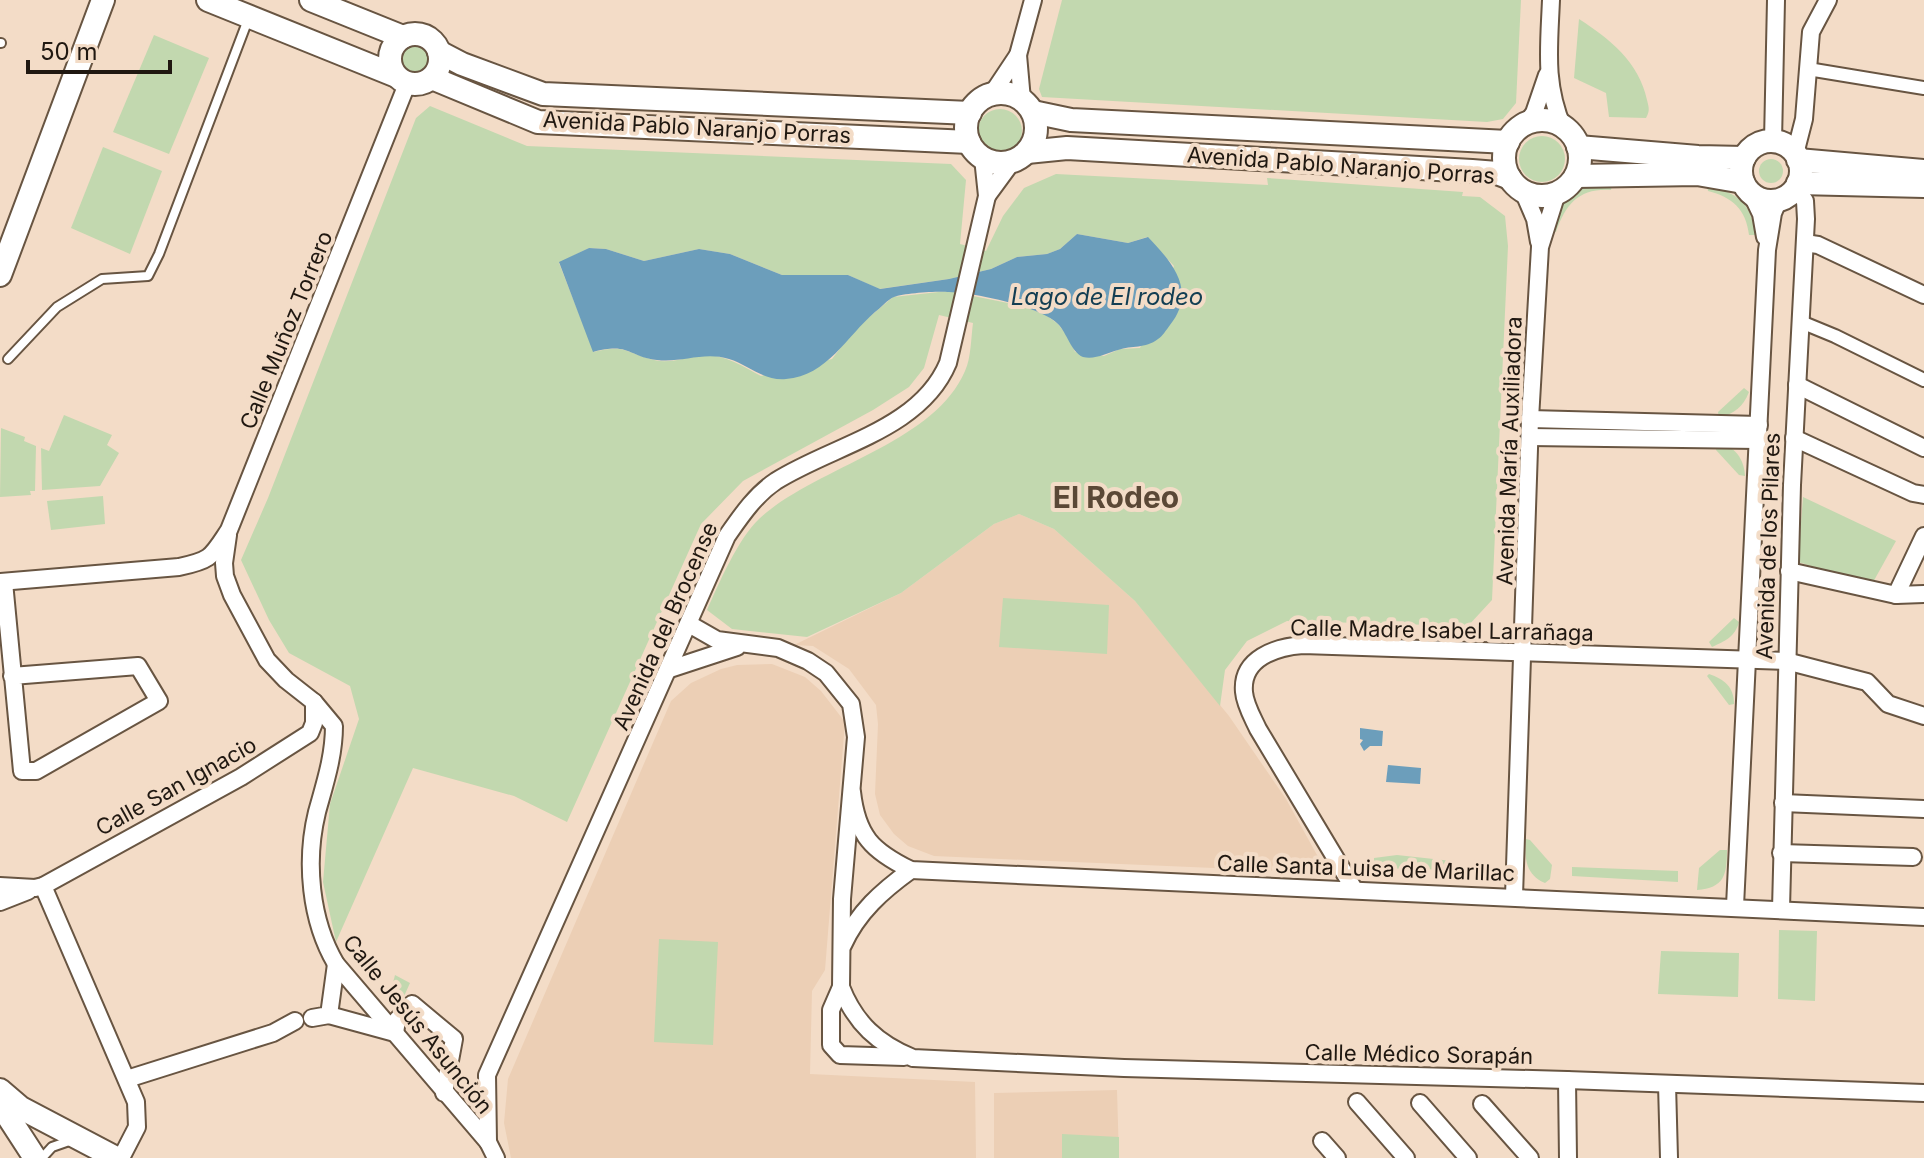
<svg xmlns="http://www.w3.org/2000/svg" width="1924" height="1158" font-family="Inter,sans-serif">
<rect width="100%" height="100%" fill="#f3dcc7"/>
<g fill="#eccfb5">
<polygon points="1019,514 1054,529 1135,601 1229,716 1286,799 1327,873 934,856 908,846 894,834 880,815 875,794 878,724 876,705 849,669 813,646 794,645 901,593 994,524"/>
<polygon points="772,664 805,677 821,691 845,722 825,970 812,991 810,1074 975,1082 976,1158 511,1158 504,1123 508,1079 671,701 691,683 721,669 737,665"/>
<polygon points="1117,1090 1119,1158 994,1158 994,1093"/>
</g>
<g fill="#c2d8af" fill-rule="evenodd">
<polygon points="1062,0 1521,0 1516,103 1503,119 1487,122 1042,97 1039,89"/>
<path d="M1579,19C1610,39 1639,62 1647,100C1649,108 1650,111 1646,118L1609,117L1606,93L1574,78Z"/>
<polygon points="154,35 209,58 169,154 113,132"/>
<circle cx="415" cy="59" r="15"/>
<path d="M430,106L527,146L951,164L966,180L960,244L986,251L1003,216L1024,188L1056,174L1268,185L1267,178L1463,192L1462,196L1480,197L1505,216L1508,246L1492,600L1468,626L1287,621L1247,641L1225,670L1220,706L1135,601L1054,529L1019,514L994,524L901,593L807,637L732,629L707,610C719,583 738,539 759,519C815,467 934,444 965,371C971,358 971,338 973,323L939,315L924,368L909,387L873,410L743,481L701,524L567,822L514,796L413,768L336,942L323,882L330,804L359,719L350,686L289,653L269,620L241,560L268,498L416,118ZM1077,234L1128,243L1147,237L1174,266L1140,348L1120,349L1104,356L1075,352L1068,337L1058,324L1046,315L1023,306L948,291L893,297L855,329L832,359L761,376C743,366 724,354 703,355C687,357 670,364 654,360C626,353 625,344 594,352L559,263L589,248L606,249L644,261L699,249L730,254L782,275H848L879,289L949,279L991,269L1017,257L1047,254L1060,249Z"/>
<circle cx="1000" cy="131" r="22"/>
<circle cx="1542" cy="159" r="23"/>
<polygon points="103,147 162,171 130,254 71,228"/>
<circle cx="1771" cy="171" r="12"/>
<path d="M1590,183H1612L1611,190C1580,188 1566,203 1556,232L1549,230C1555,206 1568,192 1590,183Z"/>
<path d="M1707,185C1739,194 1750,202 1756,235H1749C1746,209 1732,197 1708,191Z"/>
<path d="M1744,388L1749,392C1743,407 1735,413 1719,418L1718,412Z"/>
<polygon points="64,415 112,435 107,445 119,453 100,486 42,490 41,448 49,451"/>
<polygon points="1,428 25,437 24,441 36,446 35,491 30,491 31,495 0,497"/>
<path d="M1717,444C1735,445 1744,459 1745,476L1739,475L1716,450Z"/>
<polygon points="103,496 105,524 51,530 47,501"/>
<polygon points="1803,497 1896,541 1872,584 1798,562"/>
<polygon points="1003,598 1109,605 1107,654 999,647"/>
<path d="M1734,618L1739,622C1735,637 1725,641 1712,647L1709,642Z"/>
<path d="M1709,674C1724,679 1734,687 1734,704L1729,705L1707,676Z"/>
<path d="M1526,839L1530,840L1552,865L1550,879L1545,883C1526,875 1524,859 1526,839Z"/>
<path d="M1720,850H1727C1727,875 1724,888 1697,890L1699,868Z"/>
<polygon points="1397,855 1452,861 1452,870 1374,868 1374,858"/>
<polygon points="1572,867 1678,871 1678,882 1572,876"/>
<polygon points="1779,930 1817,931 1815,1001 1778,999"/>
<polygon points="659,939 718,942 713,1045 654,1042"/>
<polygon points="1661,951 1739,953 1738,997 1658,994"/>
<polygon points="395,975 410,983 400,1005 394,1007 388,1002"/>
<polygon points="1062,1134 1119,1137 1119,1158 1062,1158"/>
</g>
<g fill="#6c9ebb">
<path d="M1077,234L1128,243L1148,237C1173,263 1197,291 1170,325C1166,330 1163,336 1158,339C1145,349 1132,345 1118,350C1107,353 1095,360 1083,357C1071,352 1067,333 1058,324C1039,306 975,293 949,292C937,291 904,293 894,297C888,299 881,308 875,312C847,336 827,376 786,379C763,381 749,365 729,359C704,351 682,363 657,360C628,357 630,342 593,352L559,262L589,248L606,249L644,261L699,249L730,254L782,275H848L880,289L949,279L991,269L1017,257L1047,254L1060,249Z"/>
<polygon points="1360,728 1383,731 1382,746 1370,746 1364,751 1360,744 1363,740 1360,739"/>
<polygon points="1388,765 1421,768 1420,784 1386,782"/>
</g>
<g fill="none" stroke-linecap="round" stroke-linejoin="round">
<defs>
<g id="service">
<polyline points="0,43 1,43"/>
<polyline points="8,359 57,307 102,279 148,276 159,254 249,17"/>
<polyline points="42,1158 52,1147 72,1140"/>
</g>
<g id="pedestrian">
<polyline points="1808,69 1924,88"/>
<polyline points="1801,322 1835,336 1924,380"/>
</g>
<g id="minor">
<path d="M1551,0C1549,48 1544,83 1563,128"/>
<polyline points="1018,55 1022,100"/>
<polyline points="992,94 1018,55 1033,0"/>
<polyline points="1526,124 1534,113 1547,75"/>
<polyline points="1773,141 1776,0"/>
<polyline points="1795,154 1804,119 1811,32 1828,0"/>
<polyline points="1523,191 1535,219 1539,242"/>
<polyline points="1751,193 1761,214 1765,237"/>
<polyline points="987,196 1012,162"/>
<polyline points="1805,243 1818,245 1924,295"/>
<polyline points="1797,385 1924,448"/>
<polyline points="1530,419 1759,425"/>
<polyline points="1530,437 1758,440"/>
<polyline points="1794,438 1913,493 1924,495"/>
<path d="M228,535L224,563L225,576L232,595L267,660L286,680L314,702L334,726C334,756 325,783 317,812C305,861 310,920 336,964L488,1142"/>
<polyline points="1789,571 1896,595 1924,594"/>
<path d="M0,582L179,567C212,560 211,557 229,530L407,84"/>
<polyline points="4,582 22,771 36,771 159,701 138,666 12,676"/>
<polyline points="1896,595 1924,536"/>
<polyline points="689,624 717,640 778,648 808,661 826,673 851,704 856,737 842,899 841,987 831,1010 831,1045 840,1055 904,1057"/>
<polyline points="670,669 737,647"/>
<path d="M852,792C857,836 872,851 911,870L1924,917"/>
<polyline points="1783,803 1924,809"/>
<polyline points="1781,853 1913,857"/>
<polyline points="0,886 35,888 43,886 241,777 310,733 314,723 314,702"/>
<polyline points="43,886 136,1102 137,1127 121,1158"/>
<path d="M1354,889L1258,729C1253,718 1245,705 1244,692C1241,658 1276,647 1303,645L1786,661L1867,682L1888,704L1924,716"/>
<polyline points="1514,896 1530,419 1540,247 1557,193"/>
<polyline points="0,902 28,891"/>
<polyline points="1735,906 1767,250 1773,213 1779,199"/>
<polyline points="1781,909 1792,485 1806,219 1805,201 1795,187"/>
<path d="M843,945C858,912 882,891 911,870"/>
<path d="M841,987C855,1023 878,1044 913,1058L1124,1068L1567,1080L1924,1093"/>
<polyline points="329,1015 395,1033"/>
<polyline points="312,1018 329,1015 336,964"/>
<polyline points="395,1033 397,1020 412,1004 454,1039 444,1093"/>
<polyline points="127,1079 273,1033 295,1021"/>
<polyline points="1567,1080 1568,1158"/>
<polyline points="1667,1084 1669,1158"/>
<polyline points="1357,1102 1406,1158"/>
<polyline points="1420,1103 1468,1158"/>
<polyline points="1482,1104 1530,1158"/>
<polyline points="1322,1141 1337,1158"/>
<path d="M496,1158L488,1142L487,1075L727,536C741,516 755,495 776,481C833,445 920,430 948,363L987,196L983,158"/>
</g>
<g id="secondary">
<polyline points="208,0 394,75"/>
<polyline points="311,0 403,37"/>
<circle cx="415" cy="59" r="25"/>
<polyline points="439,52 462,64 543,94 970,113"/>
<polyline points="432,78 538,122 969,142"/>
<circle cx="1001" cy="128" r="35"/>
<polyline points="1033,112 1071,120 1508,142"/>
<circle cx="1542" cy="158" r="38"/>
<circle cx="1771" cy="171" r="30"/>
<polyline points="1578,147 1698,157 1744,158"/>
<polyline points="1027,152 1067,148 1472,171 1497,173 1510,178"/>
<polyline points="1798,160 1924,171"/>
<polyline points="1576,176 1697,174 1743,182"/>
<polyline points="1798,183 1924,186"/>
<polyline points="0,275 103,0"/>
<polyline points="0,1090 21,1108 116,1158"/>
<polyline points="0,1104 35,1158"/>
</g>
</defs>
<use href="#service" stroke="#685542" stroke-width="12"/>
<use href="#pedestrian" stroke="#685542" stroke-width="16"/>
<use href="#minor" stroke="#685542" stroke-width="20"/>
<use href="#secondary" stroke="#685542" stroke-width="26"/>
<use href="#service" stroke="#fff" stroke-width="8"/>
<use href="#pedestrian" stroke="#fff" stroke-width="12"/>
<use href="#minor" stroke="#fff" stroke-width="16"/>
<use href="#secondary" stroke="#fff" stroke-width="22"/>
</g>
<g text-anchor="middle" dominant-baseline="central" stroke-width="8" stroke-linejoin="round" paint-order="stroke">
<g font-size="22" fill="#201811" stroke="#f3dcc7">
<text transform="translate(697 127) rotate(3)">Avenida Pablo Naranjo Porras</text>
<text transform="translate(1341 165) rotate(4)">Avenida Pablo Naranjo Porras</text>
<text transform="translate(286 330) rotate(-68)">Calle Muñoz Torrero</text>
<text transform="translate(1509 451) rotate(-88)">Avenida María Auxiliadora</text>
<text transform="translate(1768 546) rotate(-88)">Avenida de los Pilares</text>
<text transform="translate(665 626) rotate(-66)">Avenida del Brocense</text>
<text transform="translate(1442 630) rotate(1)">Calle Madre Isabel Larrañaga</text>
<text transform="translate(176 786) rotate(-29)">Calle San Ignacio</text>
<text transform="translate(1366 868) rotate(2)">Calle Santa Luisa de Marillac</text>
<text transform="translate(418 1024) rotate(51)">Calle Jesús Asunción</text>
<text transform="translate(1419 1054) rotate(1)">Calle Médico Sorapán</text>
</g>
<g font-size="24" font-style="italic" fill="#133e53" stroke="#f3dcc7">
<text x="1107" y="296">Lago de El rodeo</text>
</g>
<g font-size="30" font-weight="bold" fill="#5b4836" stroke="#f3dcc7">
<text x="1116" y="497">El Rodeo</text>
</g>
</g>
<path d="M28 60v12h142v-12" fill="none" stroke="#201811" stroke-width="4"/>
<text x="40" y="60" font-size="24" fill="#201811" stroke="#f3dcc7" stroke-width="6" paint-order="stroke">50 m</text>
</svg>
